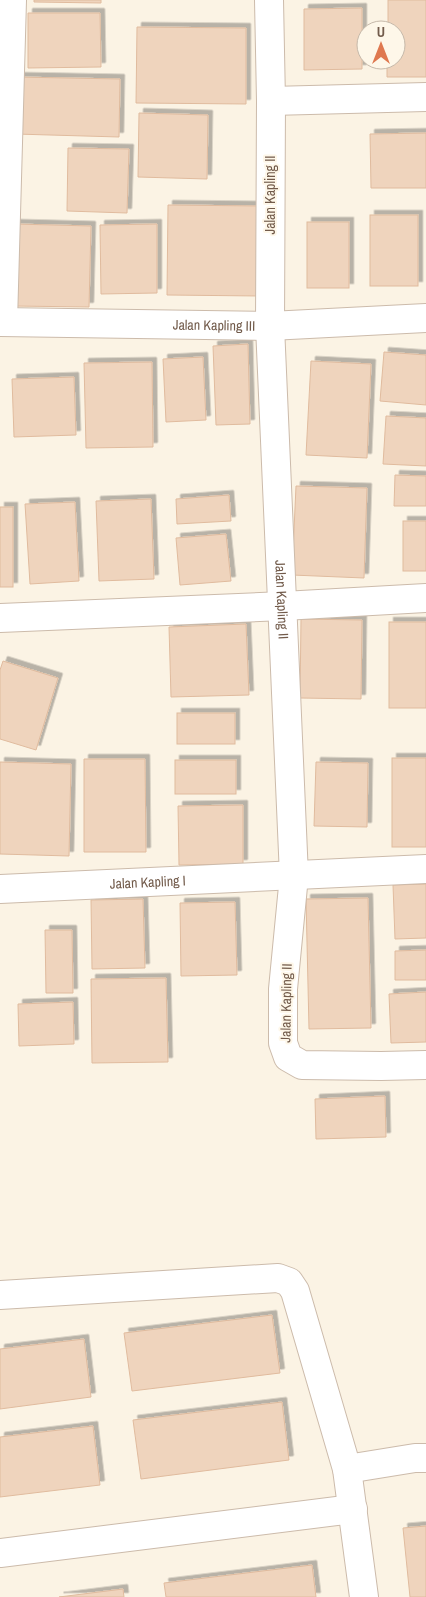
<svg xmlns="http://www.w3.org/2000/svg" width="426" height="1597" font-family="'Archivo Narrow',sans-serif">
<defs>
<filter id="shadow"><feDropShadow dx="4.5" dy="-4.5" stdDeviation="0" flood-color="#0004"/></filter>
</defs>
<rect width="100%" height="100%" fill="#fbf3e4"/>
<g fill="#efd4bd" stroke="#e0bb9e" filter="url(#shadow)">
<polygon points="34,0 101,0 101,3 34,2"/>
<polygon points="388,0 426,0 426,77 387,77 387,60 396,60 396,30 388,30"/>
<polygon points="362,8 362,69 304,70 304,9"/>
<polygon points="28,13 100,13 101,67 28,68"/>
<polygon points="137,27 246,28 246,104 136,103"/>
<polygon points="16,77 120,79 119,137 15,134"/>
<polygon points="139,113 208,115 207,179 138,177"/>
<polygon points="426,133 426,188 371,188 370,134"/>
<polygon points="68,148 129,149 127,213 67,211"/>
<polygon points="168,205 259,206 258,296 167,295"/>
<rect x="370" y="215" width="48" height="71"/>
<rect x="307" y="222" width="42" height="66"/>
<polygon points="15,224 91,226 89,307 13,306"/>
<polygon points="157,224 157,293 101,294 100,225"/>
<polygon points="248,344 250,424 216,425 213,346"/>
<polygon points="384,352 426,355 426,405 380,401"/>
<polygon points="203,357 206,420 166,422 163,359"/>
<polygon points="311,361 371,364 367,458 306,455"/>
<polygon points="152,362 153,447 86,448 84,363"/>
<polygon points="74,377 76,435 14,437 12,379"/>
<polygon points="386,416 426,418 426,466 383,464"/>
<polygon points="395,475 426,476 426,506 394,506"/>
<polygon points="296,486 367,488 364,578 292,575"/>
<polygon points="229,495 231,521 177,524 176,499"/>
<polygon points="151,499 154,579 99,581 96,501"/>
<polygon points="75,502 79,581 30,584 25,504"/>
<rect x="0" y="507" width="13" height="80"/>
<rect x="403" y="521" width="23" height="50"/>
<polygon points="226,534 231,581 180,585 176,538"/>
<polygon points="301,619 362,620 361,699 300,698"/>
<rect x="389" y="622" width="37" height="86"/>
<polygon points="246,624 249,695 171,697 169,627"/>
<polygon points="3,661 58,678 36,750 0,739 0,670"/>
<rect x="177" y="713" width="58" height="31"/>
<rect x="392" y="758" width="34" height="89"/>
<polygon points="84,759 145,759 146,852 84,852"/>
<rect x="175" y="760" width="61" height="34"/>
<polygon points="0,762 71,764 69,856 0,854"/>
<polygon points="316,762 368,763 367,827 314,826"/>
<polygon points="243,805 243,864 179,865 178,806"/>
<polygon points="426,884 426,938 395,939 393,885"/>
<polygon points="368,898 371,1028 309,1029 306,899"/>
<polygon points="143,899 145,968 92,969 91,900"/>
<polygon points="235,902 237,975 181,976 180,903"/>
<polygon points="45,930 72,930 73,993 46,993"/>
<polygon points="426,950 426,980 395,980 395,951"/>
<polygon points="166,978 168,1062 92,1063 91,979"/>
<polygon points="426,992 426,1042 391,1043 389,994"/>
<polygon points="73,1002 74,1044 19,1046 18,1004"/>
<polygon points="385,1096 386,1137 316,1139 315,1099"/>
<polygon points="272,1315 280,1373 132,1391 124,1333"/>
<polygon points="84,1339 91,1397 0,1409 0,1349"/>
<polygon points="282,1402 289,1460 141,1479 133,1420"/>
<polygon points="93,1426 100,1485 0,1497 0,1437"/>
<polygon points="426,1526 426,1597 410,1597 403,1528"/>
<polygon points="312,1565 316,1597 166,1597 164,1583"/>
<polygon points="123,1589 124,1597 59,1597"/>
</g>
<g fill="none" stroke-linecap="round" stroke-linejoin="round">
<defs>
<g id="minor">
<path id="s1" d="M269,0L271,101L270,326L294,876L283,989V1043L288,1057L302,1065L381,1066L426,1065"/>
<polyline points="271,101 426,97"/>
<path id="s2" d="M0,322L270,326L426,318"/>
<polyline points="3,322 12,0"/>
<polyline points="0,618 283,606 426,598"/>
<path id="s3" d="M0,889L426,869"/>
<polyline points="0,1295 278,1278 289,1282 295,1291 347,1469 364,1597"/>
<polyline points="347,1469 415,1458 426,1458"/>
<polyline points="0,1553 353,1509"/>
</g>
</defs>
<use href="#minor" stroke="#ccbbab" stroke-width="30"/>
<use href="#minor" stroke="#fff" stroke-width="28"/>
</g>
<g text-anchor="middle" dominant-baseline="central" stroke-width="4" stroke-linejoin="round" paint-order="stroke">
<g font-size="14" fill="#725b4b" stroke="#fef7e9">
<text transform="translate(270 195) rotate(-90)">Jalan Kapling II</text>
<text stroke="none"><textPath href="#s2" startOffset="214">Jalan Kapling III</textPath></text>
<text stroke="none"><textPath href="#s1" startOffset="600">Jalan Kapling II</textPath></text>
<text stroke="none"><textPath href="#s3" startOffset="148">Jalan Kapling I</textPath></text>
<text transform="translate(286 1003) rotate(-89)">Jalan Kapling II</text>
</g>
</g>
<g transform="translate(381 45)"><circle r="24" fill="#fef7e9" stroke="#c6b9aa"/>
<path d="M0-4L9 19L0 12L-9 19Z" fill="#df784f"/>
<text y="-8" font-size="14" font-weight="bold" text-anchor="middle" fill="#725b4b">U</text>
</g>
</svg>
